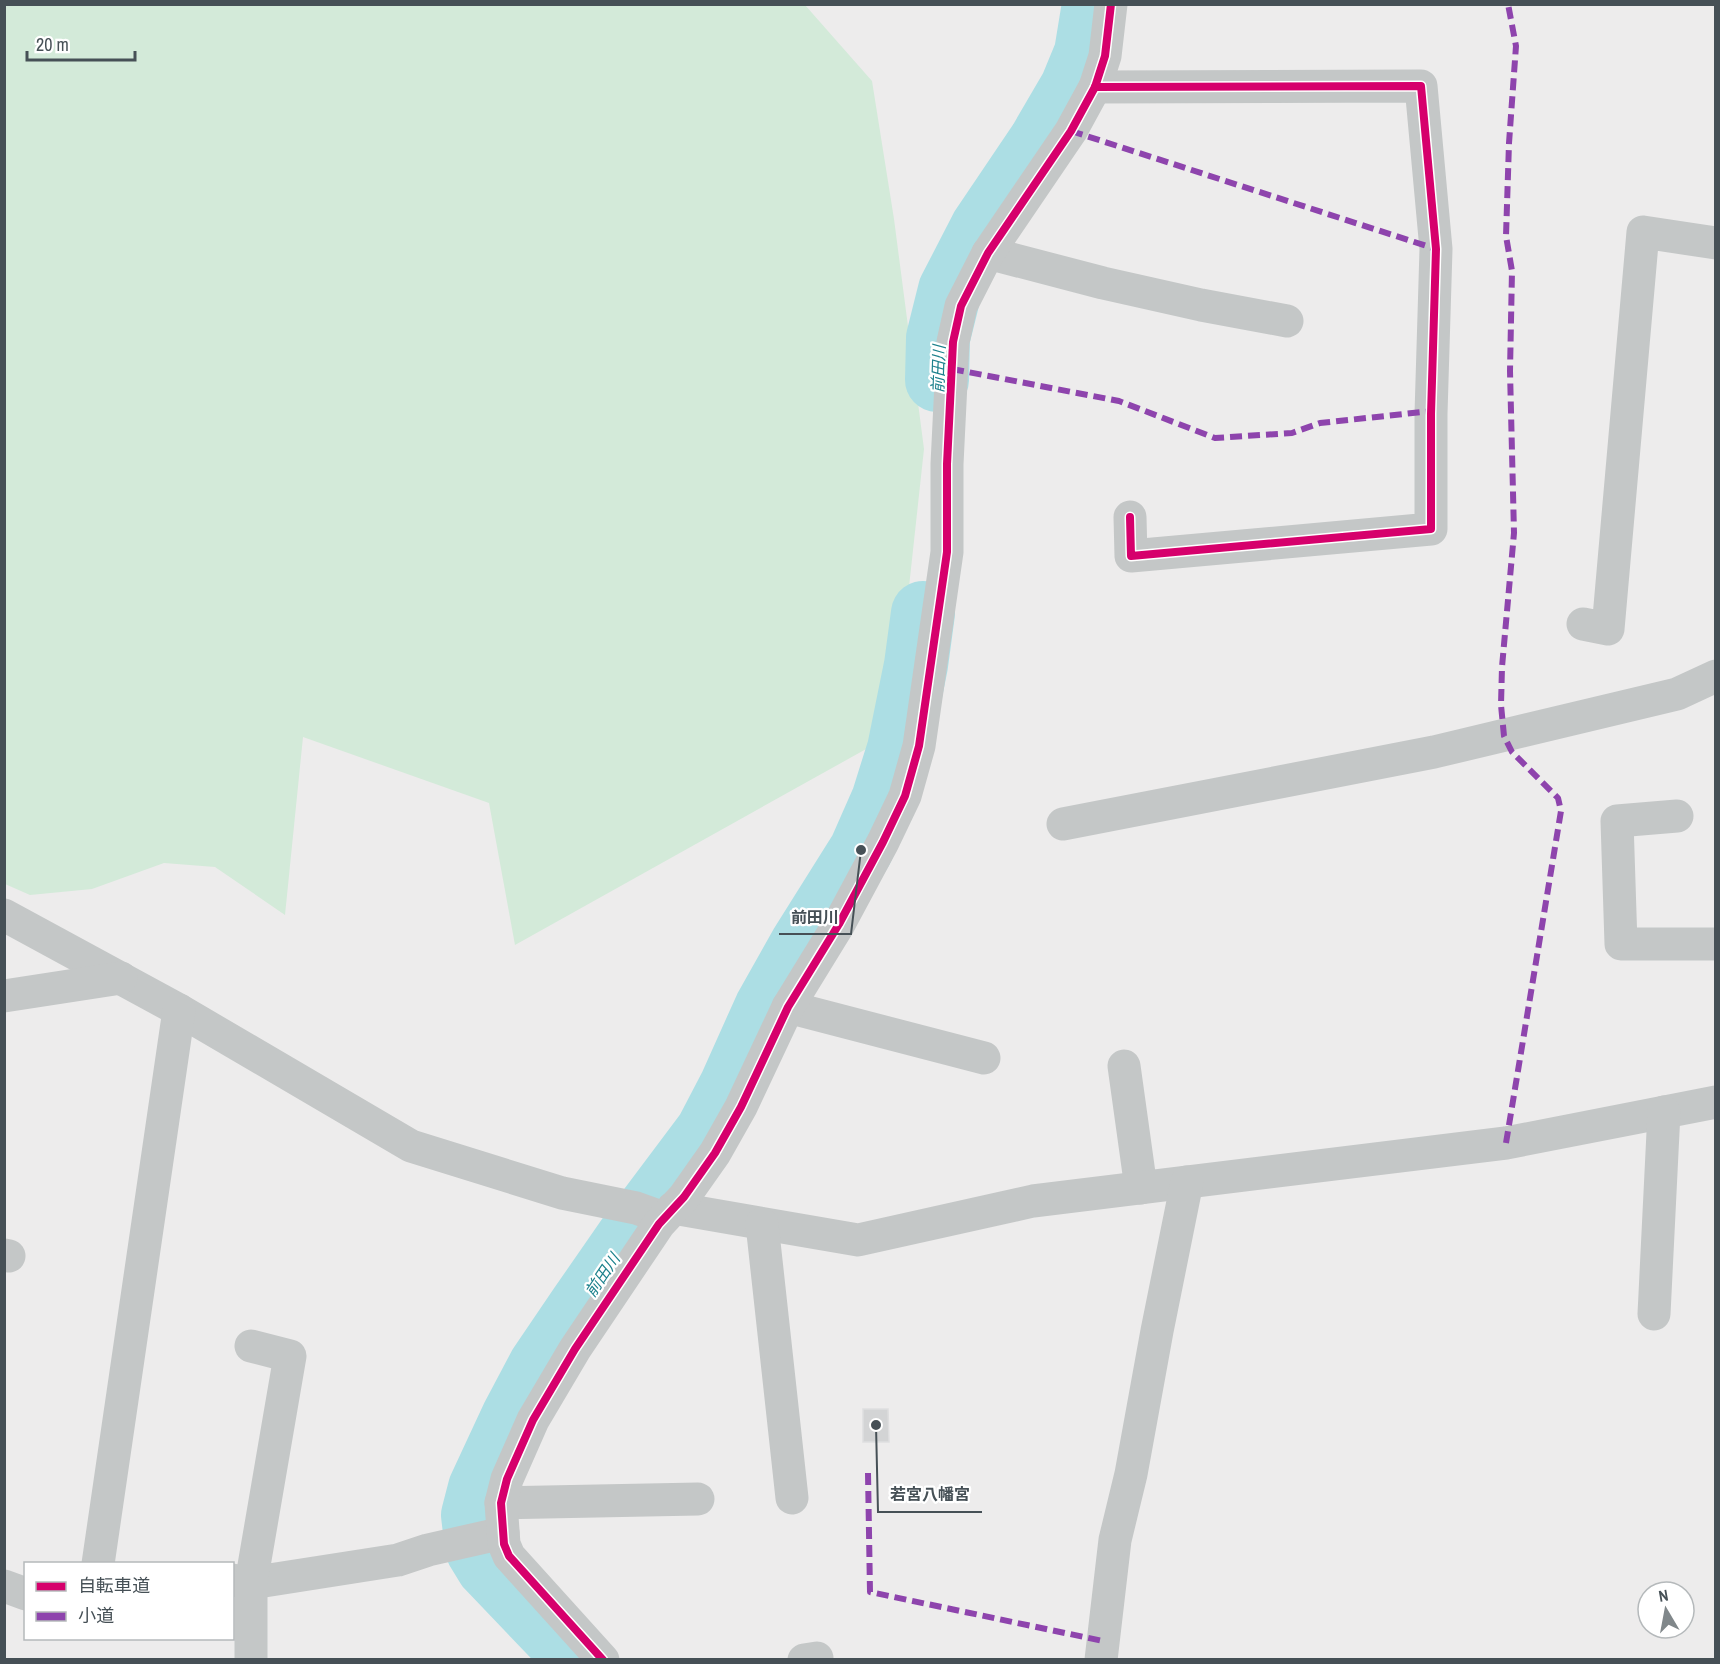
<svg xmlns="http://www.w3.org/2000/svg" width="1720" height="1664" font-family="'Archivo Narrow','Noto Sans JP',sans-serif">
<rect width="100%" height="100%" fill="#edecec"/>
<polygon fill="#d3ead9" points="4,5 805,5 872,81 894,219 924,449 893,734 515,945 489,803 303,737 285,915 215,867 164,863 92,889 30,895 5,884"/>
<g fill="none" stroke-linecap="round" stroke-linejoin="round">
<g stroke="#acdee4" stroke-width="64">
<polyline points="937,380 938,338 950,290 982,228 1040,142 1072,87 1086,53 1094,4"/>
<polyline points="577,1660 488,1567 477,1549 473,1515 480,1488 513,1417 540,1366 580,1307 632,1232 707,1132 731,1086 766,1008 802,944 861,850 883,800 899,749 916,665 923,613"/>
</g>
</g>
<polygon fill="#d3d4d5" stroke="#dededf" stroke-width="1.5" points="863,1409 888,1409 889,1442 863,1442"/>
<g fill="none" stroke-linecap="round" stroke-linejoin="round">
<g stroke="#c4c7c7" stroke-width="33">
<polyline points="1095,87 1421,86 1436,249 1431,414 1431,529 1131,556 1130,517"/>
<polyline points="988,253 1103,283 1201,305 1287,321"/>
<polyline points="1583,624 1608,629 1643,232 1716,243"/>
<polyline points="1677,816 1617,821 1621,944 1716,944"/>
<polyline points="1063,824 1434,752 1677,694 1716,676"/>
<polyline points="4,915 179,1010 411,1146 562,1193 636,1208 664,1218"/>
<polyline points="4,996 121,978"/>
<polyline points="788,1007 984,1058"/>
<polyline points="1124,1066 1141,1188"/>
<polyline points="673,1208 858,1240 1033,1201 1506,1143 1716,1102"/>
<polyline points="762,1224 792,1498"/>
<polyline points="4,1255 9,1256"/>
<polyline points="1654,1314 1664,1112"/>
<polyline points="501,1503 698,1499"/>
<polyline points="98,1564 179,1010"/>
<polyline points="232,1580 251,1583 398,1560 428,1550 503,1533"/>
<polyline points="4,1586 26,1594"/>
<polyline points="251,1660 251,1583 290,1356 251,1346"/>
<polyline points="603,1660 509,1556 504,1544 501,1503 507,1479 533,1420 575,1349 659,1224 684,1197 715,1153 741,1107 788,1007 839,924 883,842 905,796 919,746 947,552 947,464 953,342 961,306 988,253 1071,131 1095,87 1105,56 1111,4"/>
<polyline points="804,1660 817,1658"/>
<polyline points="1101,1660 1115,1540 1131,1474 1157,1331 1187,1182"/>
</g>
<g stroke="#8e44ad" stroke-width="6" stroke-dasharray="12 6" stroke-linecap="butt">
<polyline points="1071,131 1436,249"/>
<polyline points="952,369 1119,401 1215,438 1292,433 1320,423 1432,411"/>
<polyline points="1506,1143 1561,811 1558,798 1512,752 1504,736 1501,705 1502,667 1514,533 1510,371 1512,271 1506,236 1509,143 1516,46 1508,4"/>
<polyline points="868,1473 870,1592 1103,1641"/>
</g>
<defs>
<g id="cycleway">
<polyline points="1095,87 1421,86 1436,249 1431,414 1431,529 1131,556 1130,517"/>
<polyline points="603,1660 509,1556 504,1544 501,1503 507,1479 533,1420 575,1349 659,1224 684,1197 715,1153 741,1107 788,1007 839,924 883,842 905,796 919,746 947,552 947,464 953,342 961,306 988,253 1071,131 1095,87 1105,56 1111,4"/>
</g>
</defs>
<use href="#cycleway" stroke="#fff" stroke-width="11"/>
<use href="#cycleway" stroke="#d6006c" stroke-width="8"/>
</g>
<g text-anchor="middle" dominant-baseline="central" stroke-width="4.5" stroke-linejoin="round" paint-order="stroke">
<g font-size="16" font-style="italic" fill="#1c818c" stroke="#fff">
<text transform="translate(938 369) rotate(-88)">前田川</text>
<text transform="translate(602 1275) rotate(-56)">前田川</text>
</g>
</g>
<path fill="none" stroke="#465056" stroke-width="2" d="M861 850L851 934H779M876 1425L878 1512H982"/>
<g fill="#465056" stroke="#fff" stroke-width="2">
<circle cx="861" cy="850" r="6"/>
<circle cx="876" cy="1425" r="6"/>
</g>
<g font-size="16" text-anchor="middle" font-weight="bold" fill="#465056" stroke="#fff" stroke-width="4.5" stroke-linejoin="round" paint-order="stroke">
<text x="815" y="923">前田川</text>
<text x="930" y="1500">若宮八幡宮</text>
</g>
<rect width="1720" height="1664" fill="none" stroke="#465056" stroke-width="12"/>
<rect x="24" y="1562" width="210" height="78" fill="#ffffff" stroke="#b5b9bb" stroke-width="1.5"/>
<rect x="36" y="1582" width="30" height="9" fill="#d6006c" stroke="#b5b9bb" stroke-width="1.5"/>
<text x="78" y="1592" font-size="18" fill="#465056">自転車道</text>
<rect x="36" y="1612" width="30" height="9" fill="#8e44ad" stroke="#b5b9bb" stroke-width="1.5"/>
<text x="78" y="1622" font-size="18" fill="#465056">小道</text>
<g transform="translate(1666 1610) rotate(350)"><circle r="28" fill="#ffffff" stroke="#b5b9bb" stroke-width="1.5"/>
<path d="M0-4.5L10 22L0 15L-10 22Z" fill="#80878a"/>
<text y="-9" font-size="16" font-weight="bold" text-anchor="middle" fill="#465056">N</text>
</g>
<path d="M27 51v9h108v-9" fill="none" stroke="#465056" stroke-width="3"/>
<text x="36" y="51" font-size="18" fill="#465056" stroke="#ffffff" stroke-width="4.5" paint-order="stroke">20 m</text>
</svg>
